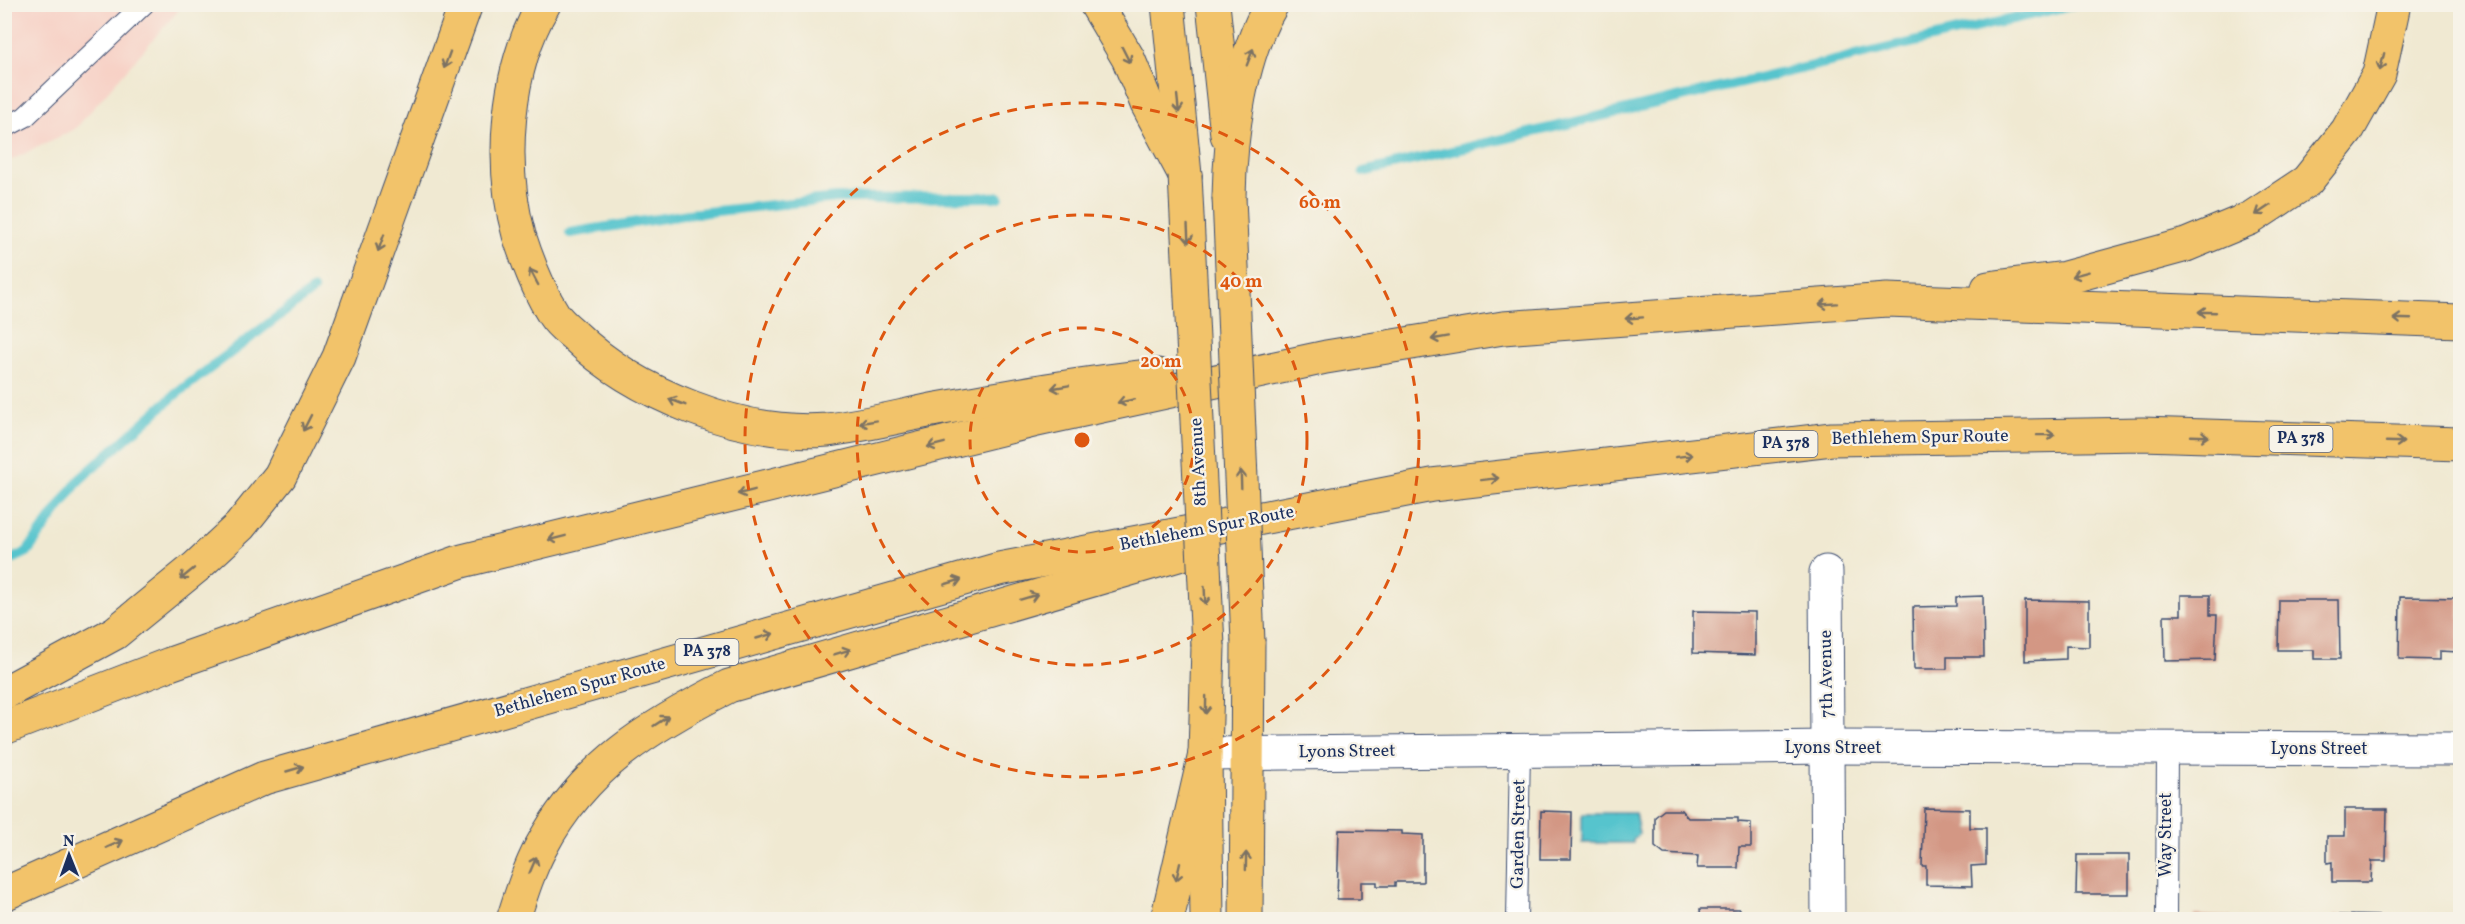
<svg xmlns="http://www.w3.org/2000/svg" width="2465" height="924" font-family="Vollkorn,serif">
<rect width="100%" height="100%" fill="#f7f3e8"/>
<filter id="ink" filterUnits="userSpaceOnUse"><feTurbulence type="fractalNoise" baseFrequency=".0167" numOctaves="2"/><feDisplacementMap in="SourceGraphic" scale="12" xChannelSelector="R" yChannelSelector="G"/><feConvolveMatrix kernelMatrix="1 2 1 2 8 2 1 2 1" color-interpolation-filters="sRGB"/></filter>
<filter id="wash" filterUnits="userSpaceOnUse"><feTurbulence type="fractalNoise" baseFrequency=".008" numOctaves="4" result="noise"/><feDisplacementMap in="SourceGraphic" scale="24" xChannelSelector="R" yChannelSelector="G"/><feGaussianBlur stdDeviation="1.35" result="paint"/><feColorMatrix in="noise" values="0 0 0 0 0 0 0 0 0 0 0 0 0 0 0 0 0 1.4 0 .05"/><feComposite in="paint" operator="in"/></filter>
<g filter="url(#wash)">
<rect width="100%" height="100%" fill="#f0e9d2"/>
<polygon fill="#f7d1c6" points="5,5 183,5 75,129 5,163"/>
<polygon fill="#57c4cd" stroke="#397a96" stroke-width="1.5" points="1582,813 1635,813 1639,834 1633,839 1633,843 1582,843"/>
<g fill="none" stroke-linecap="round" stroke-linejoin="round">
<g stroke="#57c4cd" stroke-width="10">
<polyline points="1363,172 2076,4"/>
<polyline points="570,233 689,214 836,198 999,197"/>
<polyline points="4,563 27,552 79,480 176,394 313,290"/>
</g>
</g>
<g id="blocks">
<g fill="#d39784">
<polygon points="2181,595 2210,595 2210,615 2217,615 2215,660 2165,661 2164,615 2181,615"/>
<polygon points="1983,596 1984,657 1947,657 1947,669 1914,669 1913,607 1956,606 1956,597"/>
<polygon points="2400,597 2460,598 2459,652 2440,651 2440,660 2399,659"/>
<polygon points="2025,600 2089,601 2089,647 2066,646 2066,659 2025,661"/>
<polygon points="2279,600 2339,600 2340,659 2314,659 2314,650 2278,650"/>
<polygon points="1693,611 1755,612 1755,655 1693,653"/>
<polygon points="1924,808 1970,809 1970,828 1986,828 1986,865 1971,866 1972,886 1926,885 1926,866 1922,866"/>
<polygon points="2345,809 2387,809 2386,861 2372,861 2371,882 2332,882 2332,862 2327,863 2327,836 2345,836"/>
<polygon points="1664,810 1681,810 1688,818 1738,818 1738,822 1751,823 1751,847 1739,847 1738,868 1697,868 1698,856 1664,854 1655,847 1655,817"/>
<polygon points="1541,811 1572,812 1571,859 1540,859"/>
<polygon points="1339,830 1402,831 1402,834 1423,835 1423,882 1395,882 1395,886 1377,886 1377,882 1361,882 1361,899 1337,899"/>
<polygon points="2077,855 2129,855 2129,894 2076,894"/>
<polygon points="1700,909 1740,909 1741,920 1701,920"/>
<polygon points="2194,915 2231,917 2231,920 2194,920"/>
<polygon points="2334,915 2394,916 2394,920 2334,920"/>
</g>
</g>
</g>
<g filter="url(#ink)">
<use href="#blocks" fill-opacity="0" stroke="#3b4b6f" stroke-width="1.5"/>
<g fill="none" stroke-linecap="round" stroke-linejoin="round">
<defs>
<g id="lane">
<polyline points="4,128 25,117 144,4"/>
<polyline points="1517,920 1520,749"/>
<polyline points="2166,920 2167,750"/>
</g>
<g id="street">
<polyline points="1826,572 1828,920"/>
<polyline points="1205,754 1827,747 2460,749"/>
</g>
<g id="primary">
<polyline points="1168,4 1185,175"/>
<polyline points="1213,4 1227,135"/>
<polyline points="1207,920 1205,754 1208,646"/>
<polyline points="1246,920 1248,642"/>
</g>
<g id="highway">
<path d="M544,4C506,68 499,164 519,235C528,263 538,290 554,315C559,323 567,329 574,335C635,394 742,437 827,430C863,426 901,416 937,409C1010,396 1083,383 1158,375"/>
<polyline points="1096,4 1128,58 1147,104 1185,175"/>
<path d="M1229,197C1230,137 1240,56 1272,4"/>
<polyline points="1988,288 2065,278 2186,245 2251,218 2307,181 2347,131 2379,74 2394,4"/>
<polyline points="4,693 115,633 196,567 240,526 280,476 339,357 466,4"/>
<polyline points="4,728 170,664 462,561 1033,421 1326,357 1503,328 1887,300 2460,321"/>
<polyline points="4,894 264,778 999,569 1432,485 1832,439 2142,434 2460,444"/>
<path d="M513,920C521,895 529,869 541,847C584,766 650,726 729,686L1182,554"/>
<polyline points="1167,920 1205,754"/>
</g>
</defs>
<use href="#lane" stroke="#3b4b6f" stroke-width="22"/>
<use href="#street" stroke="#3b4b6f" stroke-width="35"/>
<use href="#primary" stroke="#3b4b6f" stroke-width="35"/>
<use href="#highway" stroke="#3b4b6f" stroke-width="35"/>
<use href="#lane" stroke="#fff" stroke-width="20"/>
<use href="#street" stroke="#fff" stroke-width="33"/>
<use href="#primary" stroke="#f2c36a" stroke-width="33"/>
<use href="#highway" stroke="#f2c36a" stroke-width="33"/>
<defs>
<g id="primary-bridge">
<polyline points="1185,175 1208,646"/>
<polyline points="1229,197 1248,642"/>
</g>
</defs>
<use href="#primary-bridge" stroke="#3b4b6f" stroke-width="35" stroke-linecap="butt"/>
<use href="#primary-bridge" stroke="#f2c36a" stroke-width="33"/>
</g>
<defs><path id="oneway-shaft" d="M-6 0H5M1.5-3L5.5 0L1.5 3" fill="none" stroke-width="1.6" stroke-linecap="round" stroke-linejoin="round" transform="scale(1.5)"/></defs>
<g stroke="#7c7263">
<use href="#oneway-shaft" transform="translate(1126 55) rotate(63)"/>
<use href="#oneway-shaft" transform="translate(1250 57) rotate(-69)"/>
<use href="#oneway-shaft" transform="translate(447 60) rotate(110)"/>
<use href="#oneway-shaft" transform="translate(2382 62) rotate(104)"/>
<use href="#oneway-shaft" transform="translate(1178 104) rotate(84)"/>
<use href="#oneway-shaft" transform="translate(2263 210) rotate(146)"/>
<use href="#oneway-shaft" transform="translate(1188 234) rotate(87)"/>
<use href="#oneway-shaft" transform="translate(381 243) rotate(110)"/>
<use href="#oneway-shaft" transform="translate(2080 274) rotate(165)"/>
<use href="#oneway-shaft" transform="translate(534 277) rotate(-118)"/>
<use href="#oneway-shaft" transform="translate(1828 304) rotate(176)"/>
<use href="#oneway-shaft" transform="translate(2207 312) rotate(-178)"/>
<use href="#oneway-shaft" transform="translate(1634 318) rotate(176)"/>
<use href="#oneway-shaft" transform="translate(2402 319) rotate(-178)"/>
<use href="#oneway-shaft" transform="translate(1440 338) rotate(170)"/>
<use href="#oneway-shaft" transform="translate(1060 387) rotate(170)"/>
<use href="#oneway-shaft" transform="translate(1126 401) rotate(168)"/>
<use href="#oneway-shaft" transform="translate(677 402) rotate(-159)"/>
<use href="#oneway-shaft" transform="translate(868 422) rotate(170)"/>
<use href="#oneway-shaft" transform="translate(307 423) rotate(117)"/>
<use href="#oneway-shaft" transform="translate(2046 435) rotate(-1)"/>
<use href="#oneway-shaft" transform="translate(2200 436) rotate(2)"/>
<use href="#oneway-shaft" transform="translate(2395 442) rotate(2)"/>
<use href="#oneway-shaft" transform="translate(936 445) rotate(166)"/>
<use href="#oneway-shaft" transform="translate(1684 456) rotate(-7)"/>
<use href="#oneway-shaft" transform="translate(1241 479) rotate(-92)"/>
<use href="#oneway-shaft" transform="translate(1490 479) rotate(-7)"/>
<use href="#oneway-shaft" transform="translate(746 492) rotate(166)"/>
<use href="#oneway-shaft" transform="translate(557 538) rotate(166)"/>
<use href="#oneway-shaft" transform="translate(187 574) rotate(141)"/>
<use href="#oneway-shaft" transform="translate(953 582) rotate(-16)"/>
<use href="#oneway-shaft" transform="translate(1205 596) rotate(87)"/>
<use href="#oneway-shaft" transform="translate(1029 597) rotate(-17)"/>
<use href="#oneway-shaft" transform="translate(765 636) rotate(-16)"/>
<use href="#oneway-shaft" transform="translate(842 652) rotate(-17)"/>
<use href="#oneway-shaft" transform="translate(1206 705) rotate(91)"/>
<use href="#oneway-shaft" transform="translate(661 721) rotate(-33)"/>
<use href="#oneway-shaft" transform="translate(295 769) rotate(-16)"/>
<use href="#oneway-shaft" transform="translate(115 844) rotate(-24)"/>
<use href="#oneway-shaft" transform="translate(1246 861) rotate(-89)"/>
<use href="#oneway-shaft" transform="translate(533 865) rotate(-67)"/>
<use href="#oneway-shaft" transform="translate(1178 872) rotate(103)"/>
</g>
</g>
<g fill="none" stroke="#de5710" stroke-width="3" stroke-dasharray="10 8">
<circle cx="1082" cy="440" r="112"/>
<circle cx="1082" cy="440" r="225"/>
<circle cx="1082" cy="440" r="337"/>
</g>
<g text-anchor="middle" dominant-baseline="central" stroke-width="4.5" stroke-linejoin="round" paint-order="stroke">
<g fill="#f7f3e8" stroke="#5d6a87" stroke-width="1.5">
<rect x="2269.5" y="426" width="63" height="26" rx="4.5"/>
<rect x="1754.5" y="431" width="63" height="26" rx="4.5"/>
<rect x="675.5" y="639" width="63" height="26" rx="4.5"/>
</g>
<g font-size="16" font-weight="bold" fill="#1b2f5e">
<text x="2301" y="439">PA 378</text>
<text x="1786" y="444">PA 378</text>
<text x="707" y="652">PA 378</text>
</g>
<g font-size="18" fill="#1b2f5e" stroke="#f7f3e8">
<text transform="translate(1920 438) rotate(-1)">Bethlehem Spur Route</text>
<text transform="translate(1199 462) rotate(-93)">8th Avenue</text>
<text transform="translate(1207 529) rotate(-11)">Bethlehem Spur Route</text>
<text transform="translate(1827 674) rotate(-91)">7th Avenue</text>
<text transform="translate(580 688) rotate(-16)">Bethlehem Spur Route</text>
<text x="1833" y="748">Lyons Street</text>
<text x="2319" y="749">Lyons Street</text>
<text transform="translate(1347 752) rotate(-1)">Lyons Street</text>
<text transform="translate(1519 834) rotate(-89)">Garden Street</text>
<text transform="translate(2166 835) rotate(-90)">Way Street</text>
</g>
</g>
<circle cx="1082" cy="440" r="9" fill="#de5710" stroke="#f7f3e8" stroke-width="3"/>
<g font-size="18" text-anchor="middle" font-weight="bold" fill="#de5710" stroke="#f7f3e8" stroke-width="4.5" stroke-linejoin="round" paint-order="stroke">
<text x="1320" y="208">60 m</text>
<text x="1241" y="287">40 m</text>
<text x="1161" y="367">20 m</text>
</g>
<rect width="2465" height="924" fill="none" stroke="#f7f3e8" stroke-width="24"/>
<g transform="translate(69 855) rotate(359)" stroke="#f7f3e8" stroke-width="4.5" paint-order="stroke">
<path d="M0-4.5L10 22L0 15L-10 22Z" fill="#1b2f5e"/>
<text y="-9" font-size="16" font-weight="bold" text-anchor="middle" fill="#1b2f5e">N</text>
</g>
</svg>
